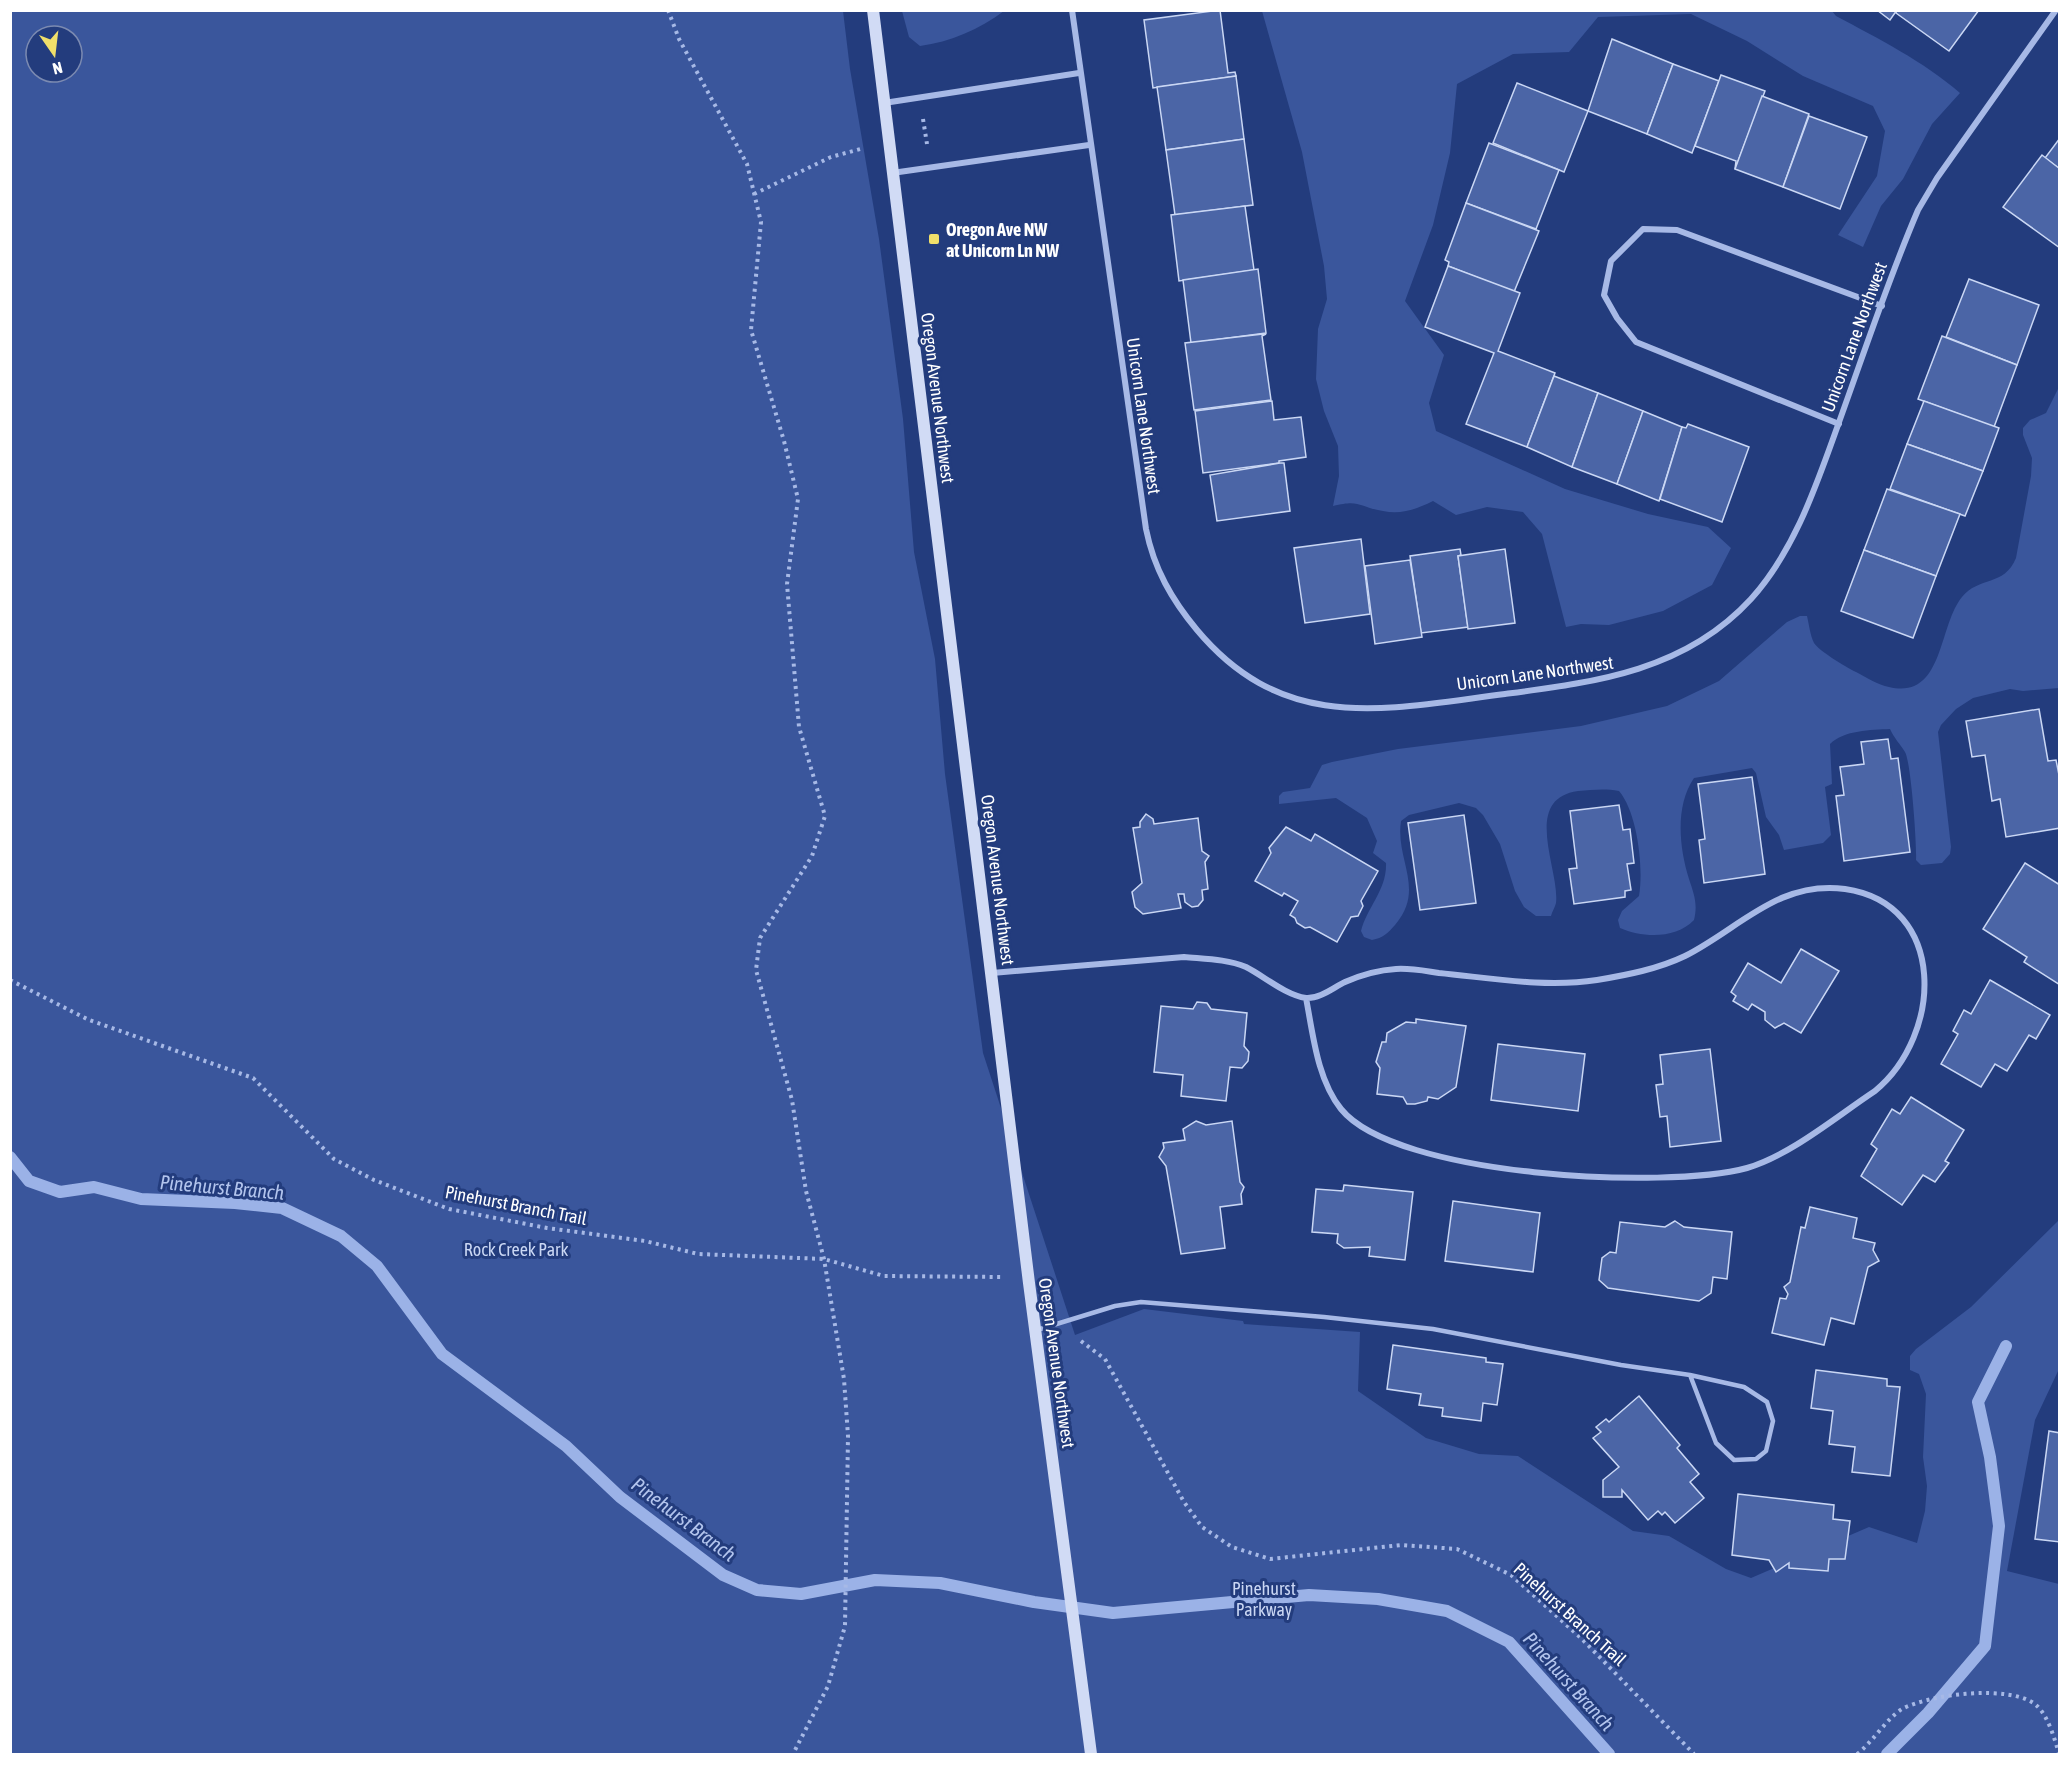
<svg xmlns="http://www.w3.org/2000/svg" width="2070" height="1765" font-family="'Asap Condensed',sans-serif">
<rect width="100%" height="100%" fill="#233c7d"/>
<g fill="#3a569c" fill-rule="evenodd">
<path d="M11,11H843L850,69L879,239L903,419L914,552L935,659L945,774L983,1053L1075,1335L1144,1309L1243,1321L1244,1324L1360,1332L1358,1391L1426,1438L1479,1454L1518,1456L1633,1531L1669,1536L1726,1569L1751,1578L1869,1527L1917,1543L1925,1511L1927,1486L1923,1457L1926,1394L1919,1374L1910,1370V1356L1916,1349L1971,1307L2059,1220V1369L2035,1420L2007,1571L2059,1584V1754H11ZM36,36H72V72H36Z"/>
<path d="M902,11V10L1004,11C980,29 950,42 920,46L909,37Z"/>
<path d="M1262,11H1832L1836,16C1879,39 1923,61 1960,93L1932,124L1903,179L1881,206L1863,247L1838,235L1877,176L1885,131L1873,106L1803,76L1747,41L1691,14L1598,17L1569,52L1513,54L1457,84L1450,153L1433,225L1405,301L1444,355L1429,403L1436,431L1565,489L1648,514L1708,527L1731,548L1712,585L1663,611L1609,625L1581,624L1566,627L1542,534L1523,512L1487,507L1456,515L1433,501C1417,509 1401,515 1383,511C1358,507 1361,499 1333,506L1339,476L1338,446L1324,411L1316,379L1318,329L1327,299L1324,266L1302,152Z"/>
<path d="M2059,387V688L2023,691L2010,689L1973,698L1956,709L1941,725L1938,732L1951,847L1950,854L1942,863L1921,865L1916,860C1917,845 1911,762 1905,752C1900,744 1894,738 1890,729C1871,730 1844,730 1830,744L1832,784L1825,787L1831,835L1823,843L1784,850L1779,835L1766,817L1756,773L1752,768L1694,778C1675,806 1679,847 1689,879C1694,894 1698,904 1694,920C1676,939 1643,938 1620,928L1618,920L1622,911L1639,896C1644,867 1637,812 1619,791C1604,788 1592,790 1578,791C1521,799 1560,870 1556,903C1555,907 1552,912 1551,916H1536L1524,907L1515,891L1500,844L1483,815L1476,808L1459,803L1409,815L1401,821C1395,860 1426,889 1395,925C1388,933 1383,938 1372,940L1364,937L1361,931C1367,907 1387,890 1386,863L1373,853L1377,841L1367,818L1336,798L1279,804V796L1283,792L1310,788L1322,765L1332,762L1398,749L1581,726L1667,706L1719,681L1787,622L1800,616H1807C1809,624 1810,635 1814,643C1819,651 1846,667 1856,672C1866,677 1878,685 1889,687C1944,700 1938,626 1962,597C1979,576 2004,587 2016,558L2031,476L2032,458L2023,435V428L2030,420L2046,413Z"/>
</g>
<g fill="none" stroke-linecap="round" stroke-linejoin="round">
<g stroke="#9bb2e7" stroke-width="12">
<polyline points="10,1157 29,1181 60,1192 94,1187 141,1199 235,1203 282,1208 341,1236 377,1266 442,1354 566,1446 620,1497 723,1575 757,1590 801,1594 875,1580 940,1583 1034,1602 1113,1613 1309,1595 1378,1599 1447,1611 1509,1642 1609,1754"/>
<polyline points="1887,1754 1928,1713 1985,1646 1999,1526 1990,1457 1978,1402 2006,1346"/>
</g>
</g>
<g fill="#4b65a6" stroke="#cad7f4" stroke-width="1.5">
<polygon points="1220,10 1228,73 1235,72 1236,76 1153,88 1144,20"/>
<polygon points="1877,10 1897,10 1890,20"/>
<polygon points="1897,10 1979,10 1949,51 1896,13"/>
<polygon points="1612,39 1673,64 1647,134 1588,111"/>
<polygon points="1673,64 1719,81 1692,153 1647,134"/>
<polygon points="1721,75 1765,91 1735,169 1736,161 1695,146"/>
<polygon points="1236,76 1244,139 1166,150 1157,87"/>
<polygon points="1517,83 1588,111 1564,172 1493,143"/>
<polygon points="1762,96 1809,114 1783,187 1735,169"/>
<polygon points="1809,116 1867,137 1840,209 1783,187"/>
<polygon points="2060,138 2060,169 2045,158"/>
<polygon points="1244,139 1253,205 1175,215 1166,150"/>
<polygon points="1489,143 1559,170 1536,229 1466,203"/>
<polygon points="2042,155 2060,169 2060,248 2003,207"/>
<polygon points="1466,203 1539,231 1514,292 1448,266 1449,262 1445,260"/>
<polygon points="1245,206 1254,270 1179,281 1171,215"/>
<polygon points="1448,266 1520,293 1498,351 1555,373 1527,447 1466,424 1494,353 1425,327"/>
<polygon points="1258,269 1266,333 1191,343 1183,280"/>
<polygon points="1969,279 2039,305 2017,365 1946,337"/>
<polygon points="1263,334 1266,334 1262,336 1271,400 1194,410 1185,343"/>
<polygon points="1942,336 2017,365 1994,427 1918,399"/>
<polygon points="1554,376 1598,393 1572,467 1527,447"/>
<polygon points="1598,393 1643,411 1617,484 1572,467"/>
<polygon points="1272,401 1274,420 1301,417 1306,457 1279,461 1279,463 1203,473 1195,411"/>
<polygon points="1924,401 1999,428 1983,471 1907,444"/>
<polygon points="1643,411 1682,427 1659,501 1617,484"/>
<polygon points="1688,424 1749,447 1722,522 1660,499 1682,427 1686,428"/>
<polygon points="1907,444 1983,471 1965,516 1890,489"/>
<polygon points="1280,463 1284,463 1290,511 1217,521 1210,475"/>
<polygon points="1887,489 1960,514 1936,576 1864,550"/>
<polygon points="1361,539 1370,614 1305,623 1294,548"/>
<polygon points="1460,549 1461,555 1458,556 1468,627 1421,633 1410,556"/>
<polygon points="1505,549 1515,623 1468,629 1458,556"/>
<polygon points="1864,550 1936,576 1913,638 1841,611"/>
<polygon points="1410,560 1422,637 1375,644 1365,566"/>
<polygon points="2039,709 2048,761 2056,760 2060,780 2060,828 2006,837 2000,799 1992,801 1985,755 1972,757 1966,721"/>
<polygon points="1888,739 1891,759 1898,758 1910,852 1844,861 1836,796 1844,795 1840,767 1864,764 1861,742"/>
<polygon points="1752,777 1765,874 1704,883 1699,840 1705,839 1698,784"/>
<polygon points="1619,805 1623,830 1630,829 1634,863 1627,864 1631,890 1625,891 1625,897 1574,904 1569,869 1577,868 1570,811"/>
<polygon points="1146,814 1153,819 1154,824 1198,818 1202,851 1209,856 1205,862 1208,889 1202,890 1203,900 1198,906 1192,907 1185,902 1184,894 1178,894 1181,908 1143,914 1135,907 1132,892 1142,883 1133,828 1140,827 1140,822"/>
<polygon points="1464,815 1476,903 1420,910 1408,823"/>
<polygon points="1286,827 1311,841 1315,834 1378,871 1361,901 1363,906 1358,916 1351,917 1337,942 1310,927 1305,928 1297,923 1295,918 1290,915 1298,901 1284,893 1282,896 1255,881 1271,853 1269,848"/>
<polygon points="2025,863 2060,885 2060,985 2024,962 2027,957 1983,929"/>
<polygon points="1801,949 1839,971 1801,1033 1784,1023 1775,1028 1765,1020 1765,1012 1752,1004 1748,1010 1733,1001 1736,996 1731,992 1748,963 1781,983"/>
<polygon points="1990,980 2050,1015 2036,1039 2029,1035 2007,1071 1995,1064 1981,1087 1941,1064 1958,1034 1953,1031 1964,1010 1971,1014"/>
<polygon points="1197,1002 1207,1003 1211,1009 1247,1013 1244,1046 1249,1052 1248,1061 1242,1068 1230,1067 1226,1101 1181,1096 1183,1075 1154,1072 1161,1006 1193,1009"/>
<polygon points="1416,1019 1466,1026 1456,1087 1438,1099 1428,1097 1427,1101 1415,1104 1407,1104 1403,1097 1377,1094 1380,1068 1376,1062 1382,1042 1386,1042 1387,1033 1406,1022 1416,1023"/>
<polygon points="1498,1044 1585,1054 1578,1111 1491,1100"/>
<polygon points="1710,1049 1721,1141 1670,1147 1667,1116 1660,1117 1656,1085 1663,1084 1660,1055"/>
<polygon points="1911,1097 1964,1130 1945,1161 1949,1163 1935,1182 1923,1175 1902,1205 1861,1176 1877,1149 1871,1144 1892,1109 1900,1114"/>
<polygon points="1196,1121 1206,1125 1232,1121 1240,1182 1244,1187 1241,1194 1242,1204 1220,1207 1225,1248 1181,1254 1166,1166 1159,1157 1164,1148 1163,1143 1185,1140 1183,1129"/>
<polygon points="1344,1185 1413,1192 1405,1260 1369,1256 1370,1247 1344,1248 1337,1243 1338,1234 1312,1232 1316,1189 1343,1191"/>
<polygon points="1453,1201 1540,1213 1533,1272 1445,1261"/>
<polygon points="1810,1207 1857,1218 1853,1238 1875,1243 1873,1250 1879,1261 1868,1267 1854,1324 1831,1318 1824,1345 1772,1333 1780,1298 1786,1299 1788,1294 1784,1287 1790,1282 1801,1227 1805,1228"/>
<polygon points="1675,1221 1684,1227 1732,1232 1727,1279 1713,1277 1711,1293 1699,1301 1608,1288 1599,1280 1602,1258 1610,1252 1616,1253 1620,1222 1665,1227"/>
<polygon points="1393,1345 1486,1358 1486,1362 1503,1364 1497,1405 1483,1403 1481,1421 1442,1416 1443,1408 1419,1405 1421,1394 1387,1389"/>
<polygon points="1816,1370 1887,1379 1887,1386 1900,1387 1890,1476 1852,1472 1855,1447 1829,1444 1833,1411 1811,1408"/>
<polygon points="1639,1396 1680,1445 1677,1448 1699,1474 1690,1482 1704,1498 1675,1523 1665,1512 1662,1515 1658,1511 1648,1520 1622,1490 1622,1497 1603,1497 1603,1480 1619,1467 1593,1438 1601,1432 1596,1427 1606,1419 1609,1422"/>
<polygon points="2049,1431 2060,1433 2060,1542 2035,1539"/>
<polygon points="1738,1494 1834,1505 1833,1519 1850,1521 1845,1559 1829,1559 1828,1571 1789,1568 1789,1563 1776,1572 1769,1560 1732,1555"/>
</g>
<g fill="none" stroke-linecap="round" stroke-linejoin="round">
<g stroke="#a7b9e6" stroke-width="4" stroke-dasharray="3 4.5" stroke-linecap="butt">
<polyline points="668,10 679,39 747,164 761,222 751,330 784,441 798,499 787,584 799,727 825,816 812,856 760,938 756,970 792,1100 806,1191 824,1259 844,1379 848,1436 845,1626 828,1686 793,1754"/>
<polyline points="923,119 927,144"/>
<polyline points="754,194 831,157 864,148"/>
<polyline points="10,980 89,1020 253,1078 334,1159 374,1180 449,1209 547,1228 645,1241 698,1254 824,1259 884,1276 1001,1277"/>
<polyline points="1081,1341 1105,1359 1184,1502 1202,1527 1232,1547 1270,1559 1401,1545 1457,1549 1511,1575 1581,1638 1694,1754"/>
<path d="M1857,1754C1872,1743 1887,1718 1902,1709C1930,1694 2011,1684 2036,1705C2048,1715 2055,1740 2059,1754"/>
</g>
<polyline stroke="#a7b9e6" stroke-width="4.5" points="1037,1330 1115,1306 1141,1302 1324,1317 1433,1329 1621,1365 1690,1375 1744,1387 1767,1402 1773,1421 1766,1451 1756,1459 1734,1460 1716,1443 1690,1375"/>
<g stroke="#a7b9e6" stroke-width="6">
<path d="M1072,10L1146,529C1154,569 1172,600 1197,630C1285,735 1386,709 1505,694C1596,682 1685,671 1751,599C1795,550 1816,486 1838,425C1864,353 1888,280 1918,210L1937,178L2056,10"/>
<polyline points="884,103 1079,73"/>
<polyline points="892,173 1089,145"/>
<polyline points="1839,424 1636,342 1617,318 1604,295 1611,261 1643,229 1677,230 1882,306"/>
<path d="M992,973L1184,957C1205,959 1227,959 1246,967C1264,976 1285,995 1306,998C1320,999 1334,987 1345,982C1361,975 1379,970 1396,969C1411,968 1425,971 1439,973C1491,978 1545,988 1597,980C1627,975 1658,969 1685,956C1739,929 1778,880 1845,889C1948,904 1943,1035 1875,1091C1837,1116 1791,1155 1747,1168C1666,1190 1396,1177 1341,1109C1317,1079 1313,1034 1306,998"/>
</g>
<polyline stroke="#d1dbf5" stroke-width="12" points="873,10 1029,1283 1091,1754"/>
</g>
<rect fill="#f0df6a" stroke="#233c7d" stroke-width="2" x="928" y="233" width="12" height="12" rx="3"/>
<g text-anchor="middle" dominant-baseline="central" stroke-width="6" stroke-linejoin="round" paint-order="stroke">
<g font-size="18" font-weight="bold" fill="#fff" stroke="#233c7d" text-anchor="start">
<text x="946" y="229">Oregon Ave NW<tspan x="946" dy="21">at Unicorn Ln NW</tspan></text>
</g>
<g font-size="18" fill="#fff" stroke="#233c7d">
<text transform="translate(1854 337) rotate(-70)">Unicorn Lane Northwest</text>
<text transform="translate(938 398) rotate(83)">Oregon Avenue Northwest</text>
<text transform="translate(1144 416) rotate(82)">Unicorn Lane Northwest</text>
<text transform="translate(1535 673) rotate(-8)">Unicorn Lane Northwest</text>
<text transform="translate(998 880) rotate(83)">Oregon Avenue Northwest</text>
<text transform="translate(516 1205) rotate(11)">Pinehurst Branch Trail</text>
<text transform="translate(1057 1363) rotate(82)">Oregon Avenue Northwest</text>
<text transform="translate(1570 1614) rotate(42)">Pinehurst Branch Trail</text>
</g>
<g font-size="18" fill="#cad7f4" stroke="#233c7d">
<text x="516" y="1249">Rock Creek Park</text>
<text x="1264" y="1588">Pinehurst<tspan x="1264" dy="21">Parkway</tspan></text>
</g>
<g font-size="20" font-style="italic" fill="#b2c4ed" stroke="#233c7d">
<text transform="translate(222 1187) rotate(5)">Pinehurst Branch</text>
<text transform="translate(684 1519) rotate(37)">Pinehurst Branch</text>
<text transform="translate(1569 1681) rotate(48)">Pinehurst Branch</text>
</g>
</g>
<rect width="2070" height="1765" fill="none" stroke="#ffffff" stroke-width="24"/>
<g transform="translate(54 54) rotate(166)"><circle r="28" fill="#233c7d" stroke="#7b8ab1" stroke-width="1.5"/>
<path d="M0-4.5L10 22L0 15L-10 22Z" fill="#f0df6a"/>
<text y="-9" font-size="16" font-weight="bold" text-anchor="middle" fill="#ffffff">N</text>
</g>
</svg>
